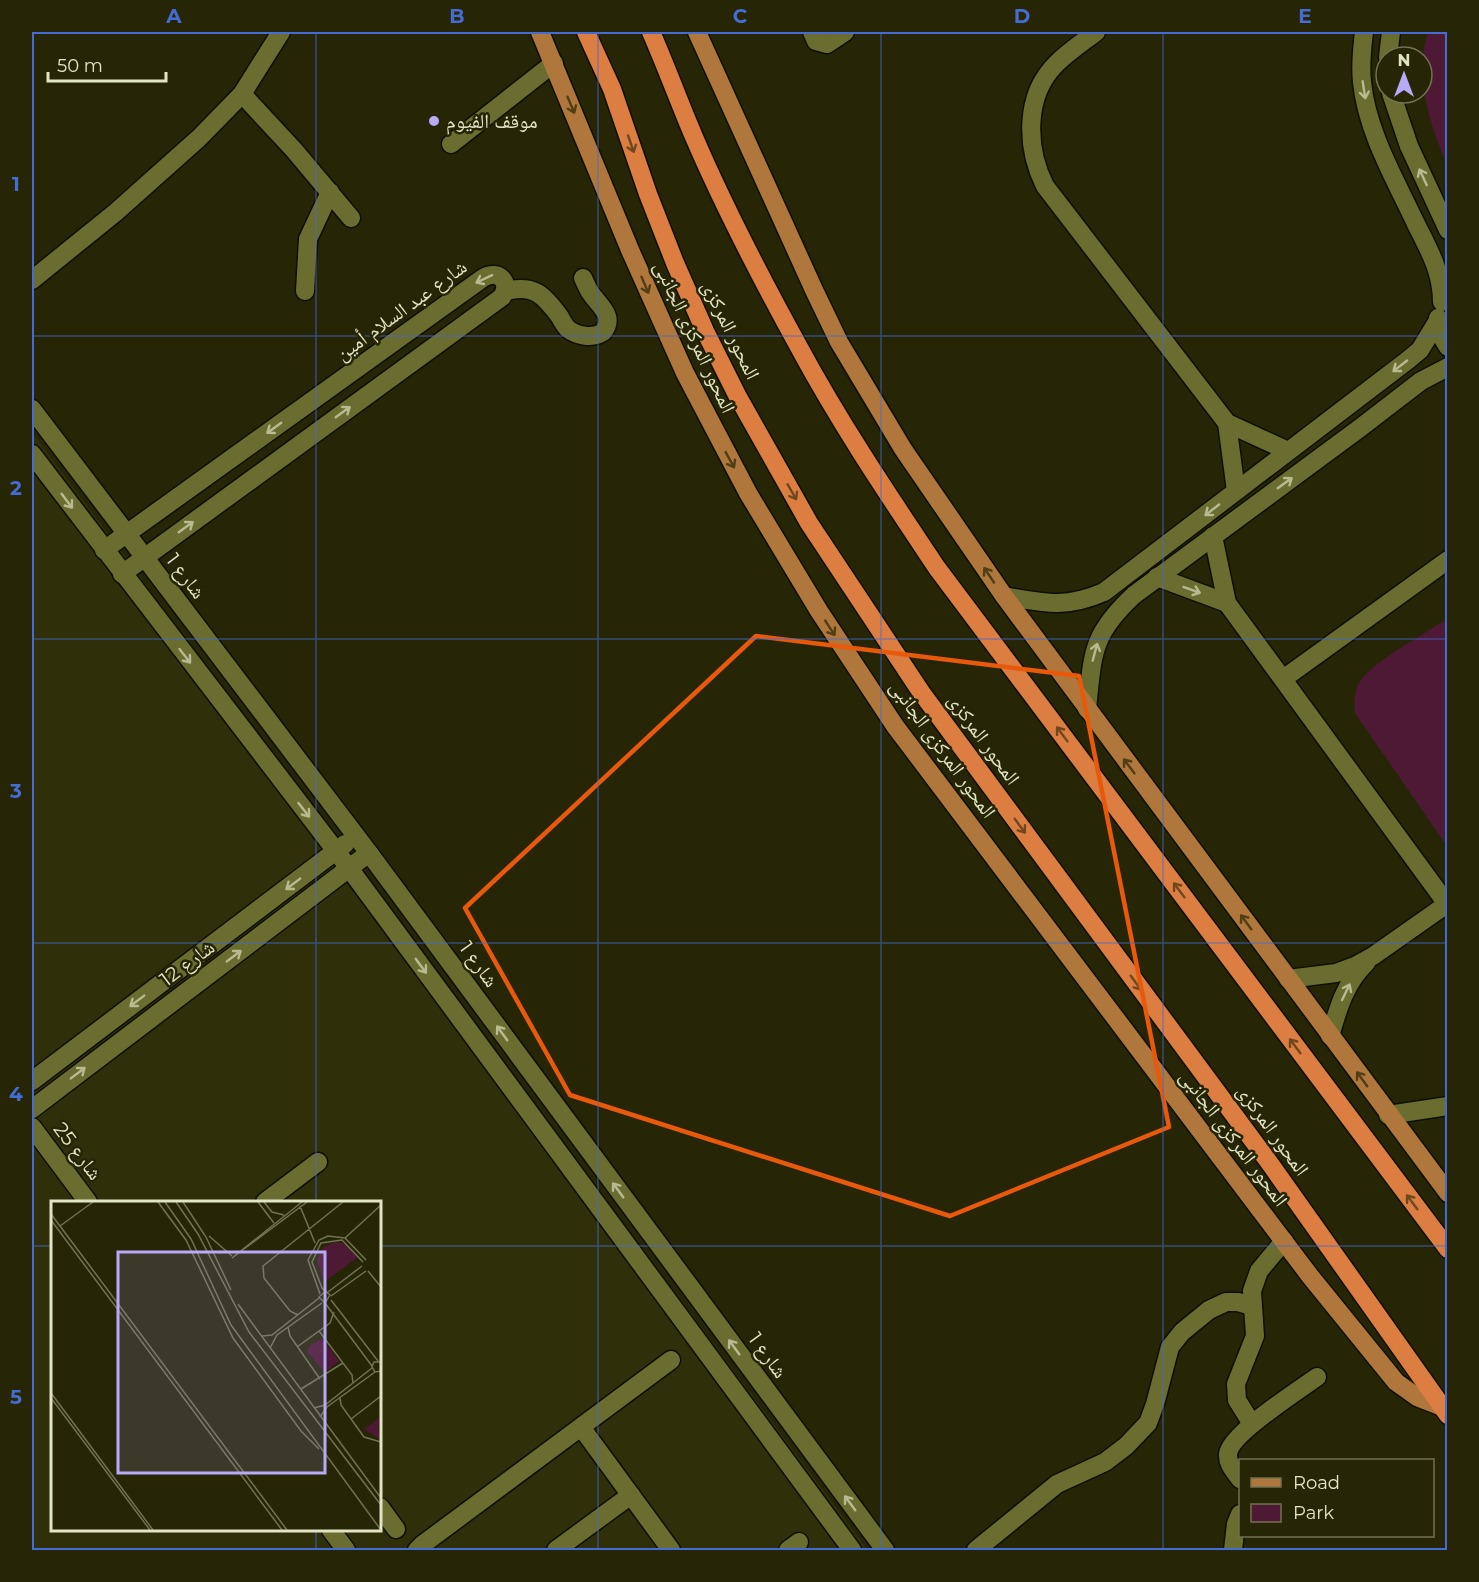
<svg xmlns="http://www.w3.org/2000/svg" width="1479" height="1582" font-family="Montserrat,'Noto Naskh Arabic',sans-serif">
<rect width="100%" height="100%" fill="#262606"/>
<path fill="#2f300a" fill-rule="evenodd" d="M32,432L868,1550H32ZM52,1202H380V1530H52Z"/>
<g fill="#4e1935">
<path d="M1428,32H1447V165C1430,125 1413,74 1428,32Z"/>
<path d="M1447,620V846L1355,713C1354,704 1354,694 1358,685C1367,665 1418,638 1437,625Z"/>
</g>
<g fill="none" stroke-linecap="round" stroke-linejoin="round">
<defs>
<g id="minor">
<polyline points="812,32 816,41 827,44 845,32"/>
<path d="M1096,32C1083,42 1068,52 1056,64C1024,96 1026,148 1045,186L1227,423L1288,451"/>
<path d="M1364,32C1362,48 1360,65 1362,82C1367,132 1395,179 1416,224C1429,250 1442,272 1442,302"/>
<polyline points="1388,57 1391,32"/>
<polyline points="1391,93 1409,146 1448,230"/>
<polyline points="242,94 294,150 351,218"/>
<polyline points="451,144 554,63"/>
<polyline points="32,280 116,212 199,138 242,94 281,32"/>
<polyline points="305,291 308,239 330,192"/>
<path d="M506,291C534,284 544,295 560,317C562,321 565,326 568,329C577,336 593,339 603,332C615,317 601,307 592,295C588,290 586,284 583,278"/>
<polyline points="1438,318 1440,334 1448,347"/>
<polyline points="32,409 369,853 885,1550"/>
<polyline points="1227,423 1236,491"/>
<polyline points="32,454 349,868 852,1550"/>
<polyline points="1213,536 1227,603 1447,904 1373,956 1355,966 1336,973 1288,979"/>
<path d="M104,550L483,278C499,269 511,282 502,297L122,574"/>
<polyline points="1157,577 1227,603"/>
<path d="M1004,596C1044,603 1065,609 1104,592L1408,360L1420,350L1437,322"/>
<polyline points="1283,679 1448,560"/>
<path d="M1087,709C1093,653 1091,635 1134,595L1360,428L1421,381L1448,367"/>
<path d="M1330,1036C1338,1009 1345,983 1366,963"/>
<polyline points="32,1081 345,844"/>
<polyline points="32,1109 369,853"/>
<polyline points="1388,1115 1448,1106"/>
<polyline points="32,1127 88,1202"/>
<polyline points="265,1202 318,1162"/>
<polyline points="1252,1424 1237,1400 1236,1384 1255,1336 1252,1291 1259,1271 1284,1241"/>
<polyline points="581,1427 671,1550"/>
<path d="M1240,1479C1235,1472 1227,1464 1228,1454C1230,1434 1299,1390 1317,1377"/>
<polyline points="380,1507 396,1529"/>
<polyline points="331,1530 346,1550"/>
<polyline points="417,1550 422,1545 671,1360"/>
<polyline points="556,1550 631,1495"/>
<polyline points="788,1550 799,1542"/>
<polyline points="976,1550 1057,1484 1105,1462 1126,1446 1148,1423 1155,1404 1170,1347 1182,1332 1209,1310 1226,1302 1238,1302 1252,1306"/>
<polyline points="1233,1550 1236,1524 1240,1514"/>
</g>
<g id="major">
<polyline points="540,32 630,250 685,373 748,493 819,611 895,726 1310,1276 1396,1382 1417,1397 1440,1406"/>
<polyline points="697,32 814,290 839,342 903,449 1004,596 1448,1193"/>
</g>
<g id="highway">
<polyline points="586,32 612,89 648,194 675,263 705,331 738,397 809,523 921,692 1271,1165 1448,1415"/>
<path d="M651,32C666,66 679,102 694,137C725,209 762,280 800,349C841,425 889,496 937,568L1448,1249"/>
</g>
</defs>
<use href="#minor" stroke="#0e0f01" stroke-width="21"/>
<use href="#major" stroke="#0e0f01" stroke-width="21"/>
<use href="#highway" stroke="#0e0f01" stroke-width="21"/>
<use href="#minor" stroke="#6b6d30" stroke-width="18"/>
<use href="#major" stroke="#af773b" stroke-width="18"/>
<use href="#highway" stroke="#dc7d42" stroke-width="18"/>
</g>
<defs><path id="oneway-shaft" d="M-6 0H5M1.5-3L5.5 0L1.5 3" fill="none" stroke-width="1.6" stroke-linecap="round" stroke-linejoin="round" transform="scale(1.5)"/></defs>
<g stroke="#b8bb91">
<use href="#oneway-shaft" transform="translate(1364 90) rotate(81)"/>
<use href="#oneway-shaft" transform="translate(1423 177) rotate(-115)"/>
<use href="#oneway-shaft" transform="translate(484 279) rotate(154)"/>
<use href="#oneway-shaft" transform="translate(1400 366) rotate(142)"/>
<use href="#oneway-shaft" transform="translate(343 412) rotate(-36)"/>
<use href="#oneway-shaft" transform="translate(274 428) rotate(144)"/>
<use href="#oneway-shaft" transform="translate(1285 483) rotate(-36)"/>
<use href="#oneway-shaft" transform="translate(67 501) rotate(53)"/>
<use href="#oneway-shaft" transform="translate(1212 510) rotate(142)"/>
<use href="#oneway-shaft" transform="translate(186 527) rotate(-36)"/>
<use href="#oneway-shaft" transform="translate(1192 590) rotate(20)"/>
<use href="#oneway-shaft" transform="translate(1095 652) rotate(-75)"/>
<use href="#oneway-shaft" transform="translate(185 656) rotate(52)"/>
<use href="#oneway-shaft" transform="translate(304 810) rotate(52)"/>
<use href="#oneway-shaft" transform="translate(293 884) rotate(143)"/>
<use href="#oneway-shaft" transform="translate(234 956) rotate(-37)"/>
<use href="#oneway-shaft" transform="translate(421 966) rotate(54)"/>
<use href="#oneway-shaft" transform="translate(1346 992) rotate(-64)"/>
<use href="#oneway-shaft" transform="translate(137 1001) rotate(143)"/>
<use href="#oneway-shaft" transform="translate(502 1033) rotate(-126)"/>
<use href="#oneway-shaft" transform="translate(78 1073) rotate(-37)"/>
<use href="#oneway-shaft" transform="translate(618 1190) rotate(-126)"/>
<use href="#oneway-shaft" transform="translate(734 1347) rotate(-126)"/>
<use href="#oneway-shaft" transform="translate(850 1503) rotate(-126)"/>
</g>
<g stroke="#4f3e16">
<use href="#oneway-shaft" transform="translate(571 105) rotate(67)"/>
<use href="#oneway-shaft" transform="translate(645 285) rotate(67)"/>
<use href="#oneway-shaft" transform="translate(730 460) rotate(61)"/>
<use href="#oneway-shaft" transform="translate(989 575) rotate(-124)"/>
<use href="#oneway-shaft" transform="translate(830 628) rotate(57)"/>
<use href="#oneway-shaft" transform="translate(1129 766) rotate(-127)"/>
<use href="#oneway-shaft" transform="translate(1246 922) rotate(-126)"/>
<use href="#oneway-shaft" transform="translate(1362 1079) rotate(-126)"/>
</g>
<g stroke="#6f491e">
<use href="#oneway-shaft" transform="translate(631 144) rotate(71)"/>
<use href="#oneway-shaft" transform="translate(792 492) rotate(60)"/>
<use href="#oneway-shaft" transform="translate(1062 734) rotate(-127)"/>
<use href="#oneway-shaft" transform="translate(1020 826) rotate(54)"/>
<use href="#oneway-shaft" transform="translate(1179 890) rotate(-127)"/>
<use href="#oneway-shaft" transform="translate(1136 983) rotate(54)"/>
<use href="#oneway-shaft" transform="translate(1295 1046) rotate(-127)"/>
<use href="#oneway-shaft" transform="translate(1412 1202) rotate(-127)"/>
</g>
<path fill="none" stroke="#e8590c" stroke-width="4.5" stroke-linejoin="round" d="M756,636L1079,676L1169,1127L950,1216L570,1095L465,908Z"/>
<path fill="none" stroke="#446cd4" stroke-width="1.5" stroke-opacity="0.55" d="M316,32V1202M598,32V1550M881,32V1550M1163,32V1550M32,336H1448M32,639H1448M32,943H1448M32,1246H52M380,1246H1448M316,1530V1550"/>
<circle fill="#b7abf8" stroke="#262606" stroke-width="2" cx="434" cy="121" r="6"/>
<g text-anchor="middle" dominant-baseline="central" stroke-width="5" stroke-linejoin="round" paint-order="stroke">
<g font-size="20" fill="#e2e5c5" stroke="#262606" text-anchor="start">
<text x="446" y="121">موقف الفيوم</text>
</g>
<g font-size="20" fill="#e2e5c5" stroke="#262606">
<text transform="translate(401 310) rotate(-36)">شارع عبد السلام أمين</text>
<text transform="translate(731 330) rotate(64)">المحور المركزى</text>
<text transform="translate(695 337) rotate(65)">المحور المركزى الجانبى</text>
<text transform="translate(186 576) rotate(53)">شارع 1</text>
<text transform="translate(984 739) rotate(54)">المحور المركزى</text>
<text transform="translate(943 749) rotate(54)">المحور المركزى الجانبى</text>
<text transform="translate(187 963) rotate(-37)">شارع 12</text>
<text transform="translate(479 964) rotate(54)">شارع 1</text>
<text transform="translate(1273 1130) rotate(54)">المحور المركزى</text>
<text transform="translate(1234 1138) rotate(53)">المحور المركزى الجانبى</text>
<text transform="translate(78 1151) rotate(53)">شارع 25</text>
<text transform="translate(768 1355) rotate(54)">شارع 1</text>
</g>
</g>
<g transform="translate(51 1201)">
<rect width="330" height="330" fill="#262606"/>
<path d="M285,41L295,43L307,56L273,81L266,59L272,46ZM271,138L288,160L274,171L256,151L259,144ZM330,216L327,227L330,239L313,228Z" fill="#4e1935"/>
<path fill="none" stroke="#717252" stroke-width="1.5" d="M107,1L135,39L182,137L250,230L268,248M114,1L140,38L180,124L330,329M125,1L147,33L198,131L330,304M132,1L155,36L180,89M207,1L223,22M213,1L221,11L233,14M251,1L181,57L256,1M249,5L264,42M0,13L236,329M0,19L231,329M9,25L42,1M158,35L181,55M294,37L330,4M317,70L330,86M275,90L268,96L274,102L279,94L271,87L261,61L270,42L291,39L312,61M277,91L311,65M269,93L257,59L268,39L277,35L294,37L315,59M280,95L315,70M280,99L327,160M274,102L321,165M187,103L330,297M247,114L239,110L213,77L212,65L292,1M237,126L239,135L269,178M268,130L301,174L302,182M211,135L221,134L268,97M246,146L279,122L283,111M219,147L226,134L271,102M330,161H323L321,166L324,171L330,170M250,188L292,162M0,192L102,329M0,197L99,329M289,197L290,204L313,236L330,241M263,207L274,204L321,167M269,216L276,206L324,171M300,218L330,195"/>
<path fill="#b7abf8" fill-opacity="0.15" stroke="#b7abf8" stroke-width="3" d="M67,51H274V272H67Z"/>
<rect width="330" height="330" fill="none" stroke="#e2e5c5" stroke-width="3"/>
</g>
<rect width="1479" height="1582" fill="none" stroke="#262606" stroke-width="66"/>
<rect x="1239" y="1459" width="195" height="78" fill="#262606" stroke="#717252" stroke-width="1.5"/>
<rect x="1251" y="1478" width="30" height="9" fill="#af773b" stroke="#717252" stroke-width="1.5"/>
<text x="1293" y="1489" font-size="18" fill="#e2e5c5">Road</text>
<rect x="1251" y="1504" width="30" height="18" fill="#4e1935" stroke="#717252" stroke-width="1.5"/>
<text x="1293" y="1519" font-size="18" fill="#e2e5c5">Park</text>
<g transform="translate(1404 75)"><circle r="28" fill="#262606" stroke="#717252" stroke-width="1.5"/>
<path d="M0-4.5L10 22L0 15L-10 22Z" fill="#b7abf8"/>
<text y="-9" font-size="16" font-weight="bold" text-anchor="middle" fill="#e2e5c5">N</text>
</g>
<path d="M48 72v9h118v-9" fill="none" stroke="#e2e5c5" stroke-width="3"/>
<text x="57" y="72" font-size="18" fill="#e2e5c5" stroke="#262606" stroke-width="4.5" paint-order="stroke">50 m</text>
<rect x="33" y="33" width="1413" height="1516" fill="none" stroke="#446cd4" stroke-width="2"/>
<g font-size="20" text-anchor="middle" font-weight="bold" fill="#446cd4">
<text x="174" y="23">A</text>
<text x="457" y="23">B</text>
<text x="740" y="23">C</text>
<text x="1022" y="23">D</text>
<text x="1305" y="23">E</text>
<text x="16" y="191">1</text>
<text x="16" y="495">2</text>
<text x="16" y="798">3</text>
<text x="16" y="1101">4</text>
<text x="16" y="1404">5</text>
</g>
</svg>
